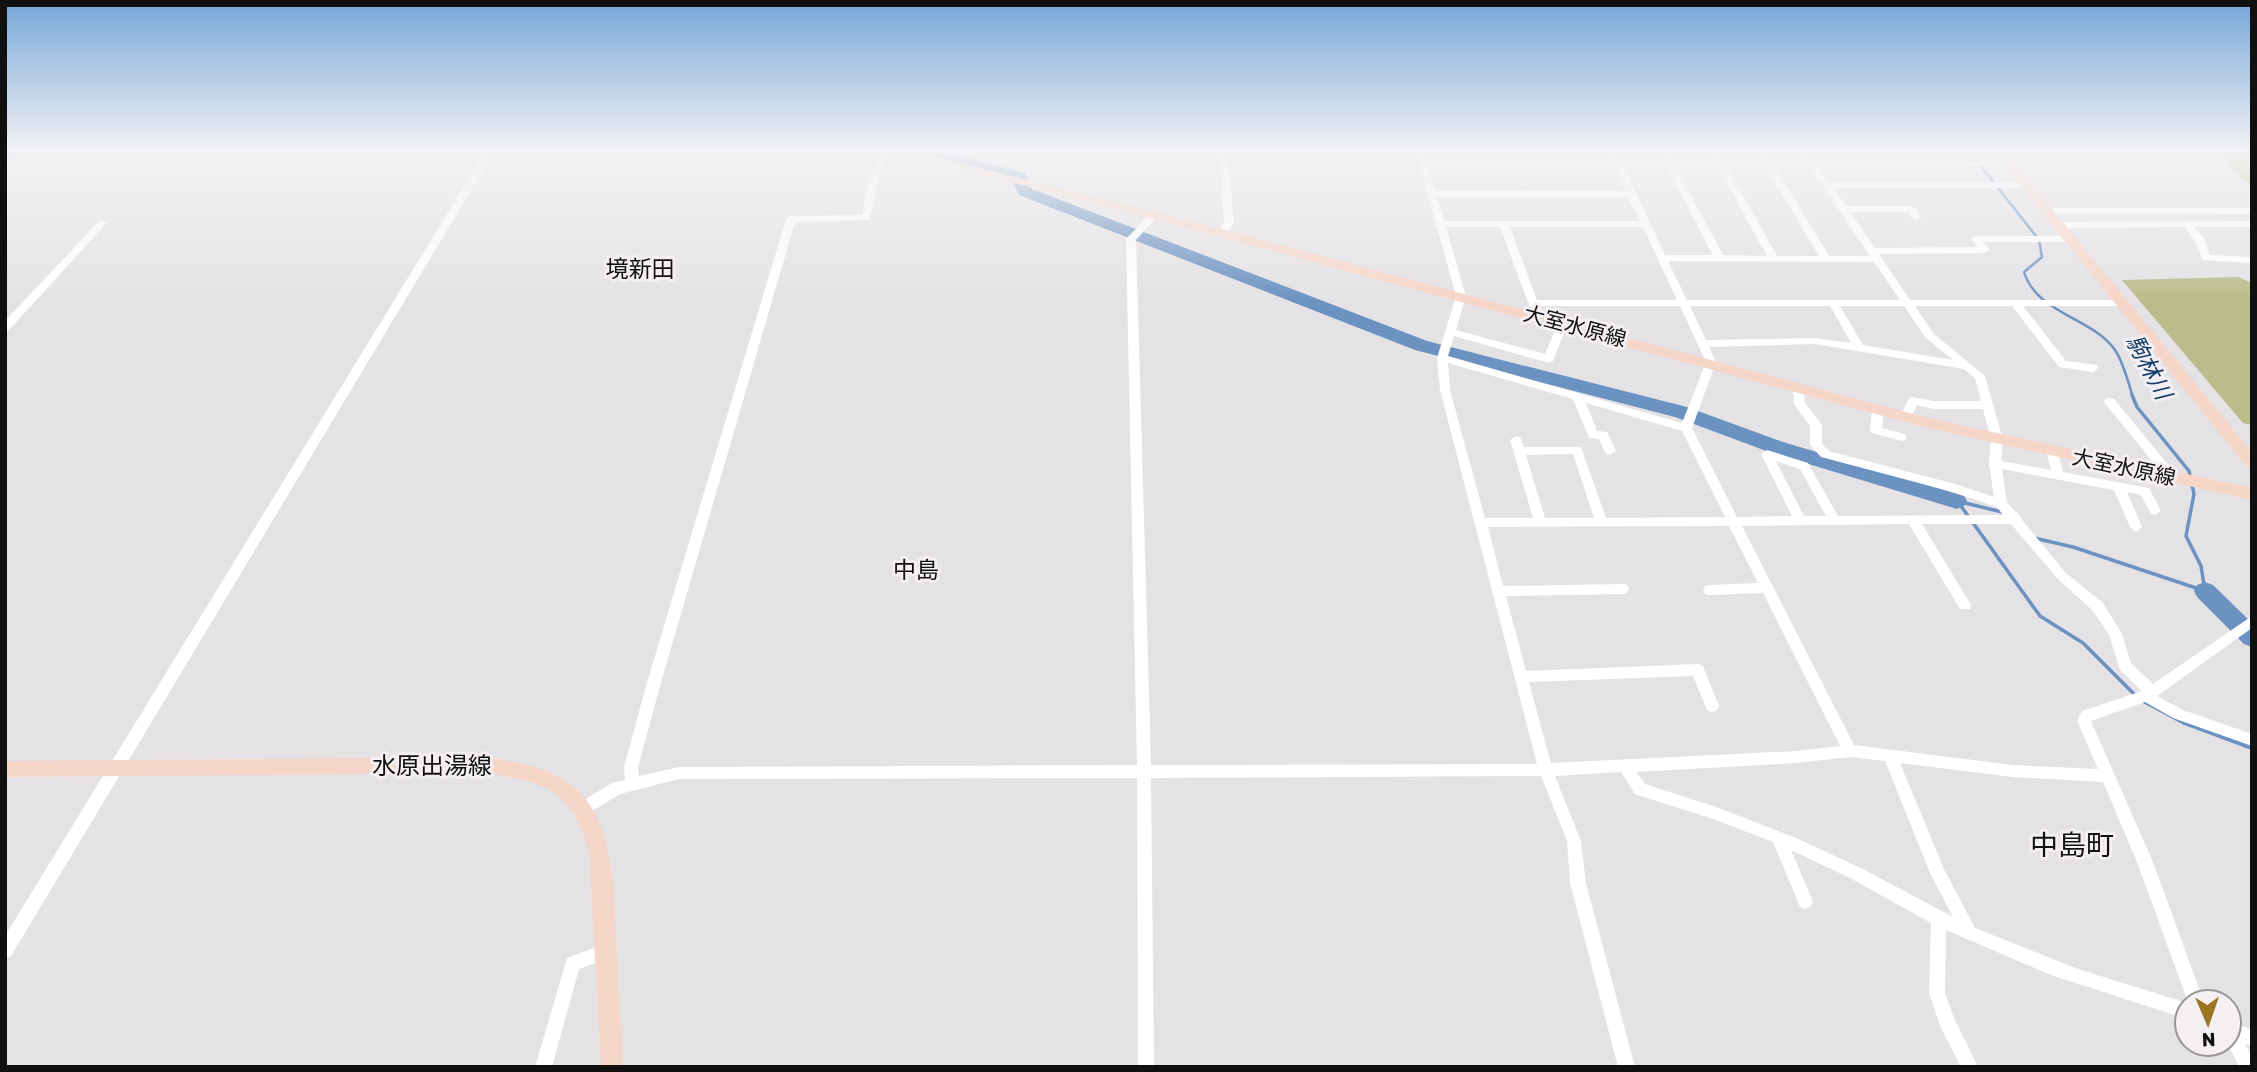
<svg xmlns="http://www.w3.org/2000/svg" width="2257" height="1072" font-family="Rubik,'Noto Sans JP',sans-serif">
<rect width="100%" height="100%" fill="#e5e2e6"/>
<g fill="#b9bd8b">
<polygon points="2214,152 2252,152 2252,188"/>
<polygon points="2238,277 2252,283 2252,425 2243,423 2122,280"/>
</g>
<g fill="none" stroke-linecap="round" stroke-linejoin="round">
<path stroke="#6b92c1" stroke-width="2.5" d="M1970,152L2039,240L2042,257L2024,272C2037,314 2093,318 2115,350C2124,363 2128,383 2133,397"/>
<g stroke="#6b92c1" stroke-width="3.5">
<polyline points="1957,501 2002,512"/>
<polyline points="1958,502 2040,616 2083,643 2136,696"/>
<polyline points="2034,538 2073,547 2205,591 2201,566 2186,536 2194,494 2189,471 2137,407 2132,395"/>
</g>
<polyline stroke="#6b92c1" stroke-width="4.5" points="2142,700 2185,723 2252,748"/>
<g fill="#6b92c1" fill-rule="evenodd">
<polygon points="5,152 32,152 5,161"/>
<polygon points="919,152 945,152 1025,173 1032,189 1427,341 1687,407 1783,442 1964,496 1967,501 1964,506 1957,509 1769,452 1675,417 1415,350 1019,195 1012,179"/>
<polygon points="2205,582 2213,585 2252,623 2252,647 2244,644 2197,597 2194,591 2197,585"/>
</g>
<g fill="#fff" fill-rule="evenodd">
<polygon points="485,152 494,152 11,956 5,959 5,936"/>
<path d="M883,152H892C873,175 878,195 869,220L795,222L660,686L638,767L639,776L679,767L1137,765L1126,239L1151,213L1154,212L1159,215L1136,240L1151,765L1537,764L1440,390L1437,358L1456,296L1416,152H1425L1427,162H1612L1608,152H1617L1621,162H1665L1660,152H1669L1674,162H1715L1710,152H1719L1724,162H1762L1757,152H1766L1771,162H1806L1800,152H1809L1815,162L2009,161L2014,164L2012,166L1819,167L1829,182H2026L2031,185L2026,188H1833L1846,206H1911L1914,207L1921,217L1916,220L1913,219L1908,212H1850L1875,248L1978,247L1971,239L1976,236H2071L2076,239L2071,242H1983L1990,250L1985,253L1879,254L1910,300H2123L2128,303L2123,306H2023L2066,361L2097,365L2098,368L2093,372L2059,367L2012,306H1915L1934,334L1985,376L2003,440L2001,461L2051,470L2046,451L2052,447L2058,451L2063,472L2149,488L2161,511L2155,515L2151,514L2141,495L2127,492L2142,527L2136,532L2130,527L2114,490L2002,469L2007,503L2020,516L2022,520L2065,572L2103,603L2122,634L2131,663L2153,684L2252,616V628L2157,696L2183,710L2252,734V746L2173,718L2145,702L2091,721L2153,862L2204,1002H2188L2137,862L2103,782L2013,777L1900,763L1944,869L1975,928L2078,969L2187,1003V1019L2051,975L1946,930L1945,993L1954,1018L1978,1067H1961L1941,1028L1929,993L1931,923L1850,878L1791,850L1813,902L1810,907L1805,909L1800,907L1773,842L1716,820L1635,794L1621,772L1555,776L1581,841L1586,883L1635,1067H1618L1570,883L1567,841L1541,776L1151,778L1154,1067H1138L1137,778L679,779L620,794L589,813L584,815L579,813L577,808L579,803L612,783L625,780L624,767L646,686L786,219L791,216L862,215L870,174ZM1615,167L1626,191H1436L1429,168ZM1624,167H1667L1713,255H1665ZM1676,167H1718L1767,256L1723,255ZM1727,167H1766L1819,256H1777ZM1775,167H1810L1870,256H1829ZM1437,197H1628L1640,221H1444ZM1446,227H1500L1534,318H1542L1543,316L1540,306H1680L1706,362L1682,423L1448,356L1454,336L1549,363L1553,361L1568,323L1567,321H1559L1545,354L1456,330L1466,296ZM1510,227H1643L1677,300H1537ZM1668,261L1874,262L1900,300H1687ZM1690,306H1830L1851,343L1815,338L1706,340ZM1840,306H1904L1926,338L1953,360L1863,345ZM1815,344L1964,369L1975,378L1981,401H1933L1913,397L1909,398L1900,417L1902,420H1910L1917,405L1933,409H1983L1991,440L1989,464L1994,497L1955,484L1829,451L1822,444V425L1805,403L1803,387L1798,383L1793,387L1794,404L1810,426V445L1821,457L1953,492L1997,507L2003,515L1838,516L1808,463L1767,450L1761,454L1792,516L1737,517L1692,428L1716,362L1709,347ZM1448,363L1573,399L1589,438L1599,439L1606,454L1610,455L1616,451L1607,432L1597,431L1586,403L1682,431L1725,517L1606,518L1581,447H1524L1520,437L1516,436L1510,440L1533,518H1485L1450,390ZM1573,454L1594,518H1545L1526,455ZM1776,461L1800,469L1826,516H1804ZM1909,524L1960,609H1970L1971,605L1922,524H2011L2057,578L2093,611L2109,635L2120,670L2142,691L2082,711L2077,721L2098,769L2013,765L1854,745L1742,526ZM1729,526L1758,583L1709,585L1705,586L1703,590L1705,594L1709,595L1763,593L1840,746L1796,751L1551,763L1529,682L1693,676L1707,710L1712,712L1717,710L1719,706L1703,666L1698,664L1526,671L1506,596L1623,594L1627,593L1629,589L1627,585L1623,584L1503,586L1488,527ZM1850,757L1885,761L1930,873L1953,917L1861,868L1796,838L1716,807L1645,784L1636,772L1796,763Z"/>
<polygon points="1219,152 1227,152 1234,222 1226,235 1223,236 1218,233 1224,222"/>
<polygon points="2048,208 2252,208 2252,214 2045,213 2043,211"/>
<polygon points="102,220 107,223 105,225 9,330 5,331 5,321 99,221"/>
<polygon points="2252,221 2252,227 2194,227 2204,238 2210,255 2252,257 2252,263 2203,260 2194,239 2184,227 2060,228 2055,225 2060,222"/>
<polygon points="2110,398 2114,399 2175,473 2177,476 2175,479 2167,479 2106,405 2104,402 2106,399"/>
<polygon points="1878,405 1884,409 1882,428 1905,434 1907,437 1905,440 1901,441 1872,433 1870,430 1872,409"/>
<polygon points="605,944 611,947 613,952 611,957 579,969 552,1067 535,1067 567,958"/>
<polygon points="2229,1021 2252,1030 2252,1046 2245,1044 2252,1057 2252,1067 2239,1067 2228,1044"/>
</g>
<g fill="#f6d6c8" fill-rule="evenodd">
<polygon points="894,152 915,152 1158,212 1928,418 2252,488 2252,500 1928,428 1150,218"/>
<polygon points="1993,152 2005,152 2252,452 2252,468 2247,467"/>
<path d="M486,757C573,770 601,791 613,881L623,1067H601L589,851C572,789 545,782 486,773L5,777V761Z"/>
</g>
</g>
<linearGradient id="sky" x2="0" y2="1"><stop stop-color="#76a6d8"/><stop offset="0.5" stop-color="#f3f2f4"/><stop offset="1" stop-color="#f3f2f4" stop-opacity="0"/></linearGradient>
<rect width="2257" height="302" fill="url(#sky)"/>
<g text-anchor="middle" dominant-baseline="central" stroke-width="6" stroke-linejoin="round" paint-order="stroke">
<g font-size="21" fill="#111011" stroke="#f3eff3">
<text transform="translate(1575 326) rotate(15)">大室水原線</text>
<text transform="translate(2124 467) rotate(12)">大室水原線</text>
</g>
<g font-size="23" fill="#111011" stroke="#f3eff3">
<text x="640" y="269">境新田</text>
<text x="916" y="570">中島</text>
</g>
<g font-size="23" font-style="italic" fill="#123c68" stroke="#f3eff3">
<text transform="translate(2149 367) rotate(62)">駒林川</text>
</g>
<g font-size="24" fill="#111011" stroke="#f3eff3">
<text x="432" y="766">水原出湯線</text>
</g>
<g font-size="28" fill="#111011" stroke="#f3eff3">
<text x="2072" y="845">中島町</text>
</g>
</g>
<rect width="2257" height="1072" fill="none" stroke="#111011" stroke-width="14"/>
<g transform="translate(2208 1023) rotate(178)"><circle r="33" fill="#f3eff3" stroke="#999699" stroke-width="2"/>
<path d="M0-5L12 26L0 18L-12 26Z" fill="#9b7521"/>
<text y="-10" font-size="19" font-weight="bold" text-anchor="middle" fill="#111011">N</text>
</g>
</svg>
